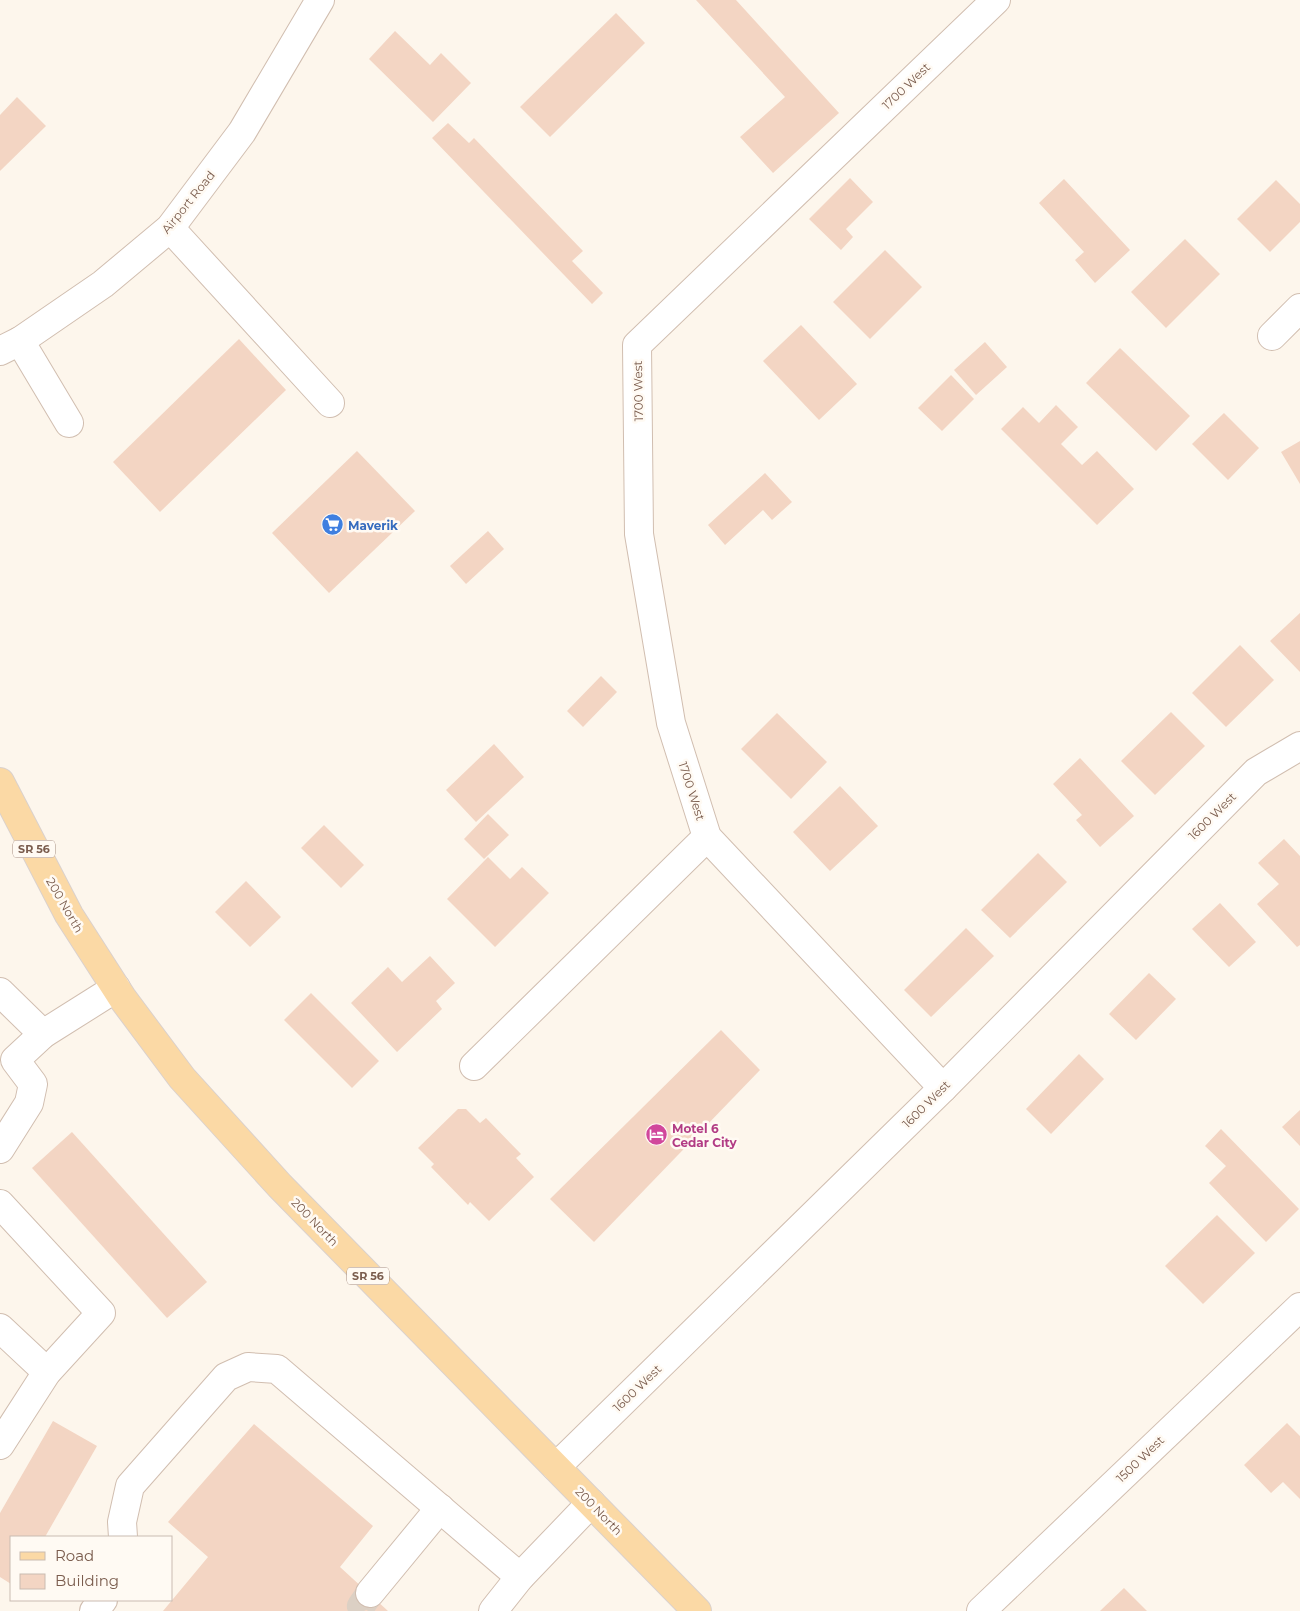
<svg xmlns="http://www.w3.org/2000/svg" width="1300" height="1611" font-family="Montserrat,sans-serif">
<rect width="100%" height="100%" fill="#fdf6ec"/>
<g fill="#f3d5c3">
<polygon points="696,0 736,0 839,113 773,173 740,137 785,97"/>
<polygon points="616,13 645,43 550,137 520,107"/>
<polygon points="395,31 430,65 441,53 471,83 433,122 369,59"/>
<polygon points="17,97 46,126 0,171 0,115"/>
<polygon points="448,123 469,143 474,138 583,251 572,261 603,293 592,304 432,138"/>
<polygon points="850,178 873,202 846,229 853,237 841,250 809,219"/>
<polygon points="1064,179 1130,250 1095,283 1075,260 1084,252 1039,203"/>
<polygon points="1276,180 1300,204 1300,222 1270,252 1237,219"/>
<polygon points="1185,239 1220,274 1166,328 1131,292"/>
<polygon points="885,250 922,287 870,339 833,302"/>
<polygon points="801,325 857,384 819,420 763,361"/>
<polygon points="239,339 286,390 160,512 113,462"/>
<polygon points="985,342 1007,367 976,395 954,370"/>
<polygon points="1120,348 1190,416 1156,451 1086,383"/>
<polygon points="951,375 974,399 942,431 918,408"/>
<polygon points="1056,405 1078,427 1061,444 1082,465 1097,451 1134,489 1097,525 1001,429 1023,407 1039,423"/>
<polygon points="1224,413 1259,448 1228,480 1192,444"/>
<polygon points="1300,441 1300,484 1281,452"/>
<polygon points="357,451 415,511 329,593 272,533"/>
<polygon points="765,473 792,502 772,520 763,510 725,545 708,525"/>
<polygon points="488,531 504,549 466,584 450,566"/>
<polygon points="1300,613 1300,672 1270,641"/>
<polygon points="1240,645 1274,680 1226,727 1192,693"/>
<polygon points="601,676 617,692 583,727 567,711"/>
<polygon points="1171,712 1205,746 1155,795 1121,761"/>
<polygon points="777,713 827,762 791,799 741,749"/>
<polygon points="494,744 524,777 476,822 446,790"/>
<polygon points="1080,758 1134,816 1100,847 1076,820 1082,815 1053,784"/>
<polygon points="840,786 878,826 830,871 793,832"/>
<polygon points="488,814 509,835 484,859 464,839"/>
<polygon points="324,825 364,865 341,888 301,848"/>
<polygon points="1284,839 1300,856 1300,945 1297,947 1257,904 1279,884 1258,863"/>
<polygon points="1038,853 1067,882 1010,938 981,910"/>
<polygon points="488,857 510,879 522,867 549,893 495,947 447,899"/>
<polygon points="246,881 281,917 250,947 215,912"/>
<polygon points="1220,903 1256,942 1229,967 1192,929"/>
<polygon points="966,928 994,956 931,1017 904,990"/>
<polygon points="430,956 455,983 436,1001 442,1009 397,1052 351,1003 388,967 402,982"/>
<polygon points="1149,973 1176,999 1136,1040 1109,1014"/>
<polygon points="311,993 379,1061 352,1088 284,1020"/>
<polygon points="721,1030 760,1070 594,1242 550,1199"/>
<polygon points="1079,1054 1104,1079 1051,1134 1026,1109"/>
<polygon points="458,1109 466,1109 480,1123 486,1118 521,1154 516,1158 534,1177 489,1221 470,1202 468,1205 431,1167 434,1164 418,1148"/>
<polygon points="1300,1110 1300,1146 1282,1127"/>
<polygon points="1221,1129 1299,1209 1266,1242 1209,1183 1226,1166 1205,1146"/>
<polygon points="72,1132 207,1282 167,1318 32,1168"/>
<polygon points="1217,1215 1255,1253 1203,1304 1165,1266"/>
<polygon points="53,1421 97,1446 45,1537 11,1537 11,1584 0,1577 0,1513"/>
<polygon points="1287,1423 1300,1436 1300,1499 1283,1482 1271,1493 1244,1465"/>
<polygon points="254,1424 373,1526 340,1567 388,1611 163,1611 208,1557 168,1522"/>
<polygon points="1124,1588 1147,1611 1100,1611"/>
</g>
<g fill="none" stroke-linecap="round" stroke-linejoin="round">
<polyline stroke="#dcd0c4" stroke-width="28" stroke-dasharray="28 14" stroke-linecap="butt" points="364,1611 361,1606 370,1593"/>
<defs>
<g id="minor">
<polyline points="170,228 330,403"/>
<polyline points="1272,336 1300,308"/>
<polyline points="20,341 69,423"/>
<polyline points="0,351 20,341 103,284 170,228 242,132 320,0"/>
<polyline points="0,992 43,1034"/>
<polyline points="474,1066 707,837"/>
<polyline points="943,1088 707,837 671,723 639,534 637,345 996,0"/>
<polyline points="0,1149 29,1103 33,1084 15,1060 43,1034 116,988"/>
<polyline points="0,1204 101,1313 47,1372 0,1445"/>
<polyline points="0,1328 47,1372"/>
<polyline points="556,1467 943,1088 1256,772 1300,746"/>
<polyline points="123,1537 122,1522 130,1486 226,1377 248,1367 277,1369 520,1577"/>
<polyline points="370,1593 440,1508"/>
<polyline points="94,1611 103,1600"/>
<polyline points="493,1611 520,1577 591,1503"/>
<polyline points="981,1611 1300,1307"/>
</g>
<polyline id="major" points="0,782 69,915 123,999 182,1078 280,1186 697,1611"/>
</defs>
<use href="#minor" stroke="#d1beb0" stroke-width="30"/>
<use href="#major" stroke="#dad1cd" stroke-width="30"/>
<use href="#minor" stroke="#fff" stroke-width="28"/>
<use href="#major" stroke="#fbd9a5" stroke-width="28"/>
</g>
<defs>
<symbol id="supermarket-disc" viewBox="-11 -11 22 22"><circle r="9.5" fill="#3f7fe0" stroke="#fffaf3"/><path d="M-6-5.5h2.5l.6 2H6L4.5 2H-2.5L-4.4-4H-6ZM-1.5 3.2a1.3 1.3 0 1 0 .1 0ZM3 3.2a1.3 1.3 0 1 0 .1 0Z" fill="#fff"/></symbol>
<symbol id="hotel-disc" viewBox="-11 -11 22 22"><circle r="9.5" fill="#d1479c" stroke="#fffaf3"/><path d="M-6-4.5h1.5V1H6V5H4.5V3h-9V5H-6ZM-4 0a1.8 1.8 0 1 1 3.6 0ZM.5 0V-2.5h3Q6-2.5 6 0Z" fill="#fff"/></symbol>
</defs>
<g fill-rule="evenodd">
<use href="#supermarket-disc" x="320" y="512" width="25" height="25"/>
<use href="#hotel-disc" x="644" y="1122" width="25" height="25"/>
</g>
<g text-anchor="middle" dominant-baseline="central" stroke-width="5" stroke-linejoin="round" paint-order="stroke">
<g fill="#fffaf3" stroke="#a28b7f" stroke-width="1">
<rect x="13" y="840.5" width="42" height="17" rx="4"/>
<rect x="347" y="1267.5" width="42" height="17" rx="4"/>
</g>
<g font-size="11" font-weight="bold" fill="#7a5c4d">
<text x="34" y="849">SR 56</text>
<text x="368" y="1276">SR 56</text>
</g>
<g font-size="12" fill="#7a5c4d" stroke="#fffaf3">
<text transform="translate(906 86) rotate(-44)">1700 West</text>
<text transform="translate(188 202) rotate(-51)">Airport Road</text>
<text transform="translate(638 391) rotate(-91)">1700 West</text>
<text transform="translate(692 791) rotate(72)">1700 West</text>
<text transform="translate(1212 816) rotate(-45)">1600 West</text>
<text transform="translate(65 905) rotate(60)">200 North</text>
<text transform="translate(926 1104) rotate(-45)">1600 West</text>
<text transform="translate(315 1222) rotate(46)">200 North</text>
<text transform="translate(637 1388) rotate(-44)">1600 West</text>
<text transform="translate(1140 1459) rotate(-44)">1500 West</text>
<text transform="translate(599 1511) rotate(46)">200 North</text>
</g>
<g font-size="12" font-weight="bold" fill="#366cbe" stroke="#fffaf3" text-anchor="start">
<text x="348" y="525">Maverik</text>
</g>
<g font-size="12" font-weight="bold" fill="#b23c85" stroke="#fffaf3" text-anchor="start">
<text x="672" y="1128">Motel 6<tspan x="672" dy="14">Cedar City</tspan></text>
</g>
</g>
<rect x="10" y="1536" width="162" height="65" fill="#fffaf3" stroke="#cabbb1"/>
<rect x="20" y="1552" width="25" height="8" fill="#fbd9a5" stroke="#cabbb1"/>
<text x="55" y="1561" font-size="15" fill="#7a5c4d">Road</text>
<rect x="20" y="1574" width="25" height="15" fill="#f3d5c3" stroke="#cabbb1"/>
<text x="55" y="1586" font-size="15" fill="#7a5c4d">Building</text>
</svg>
